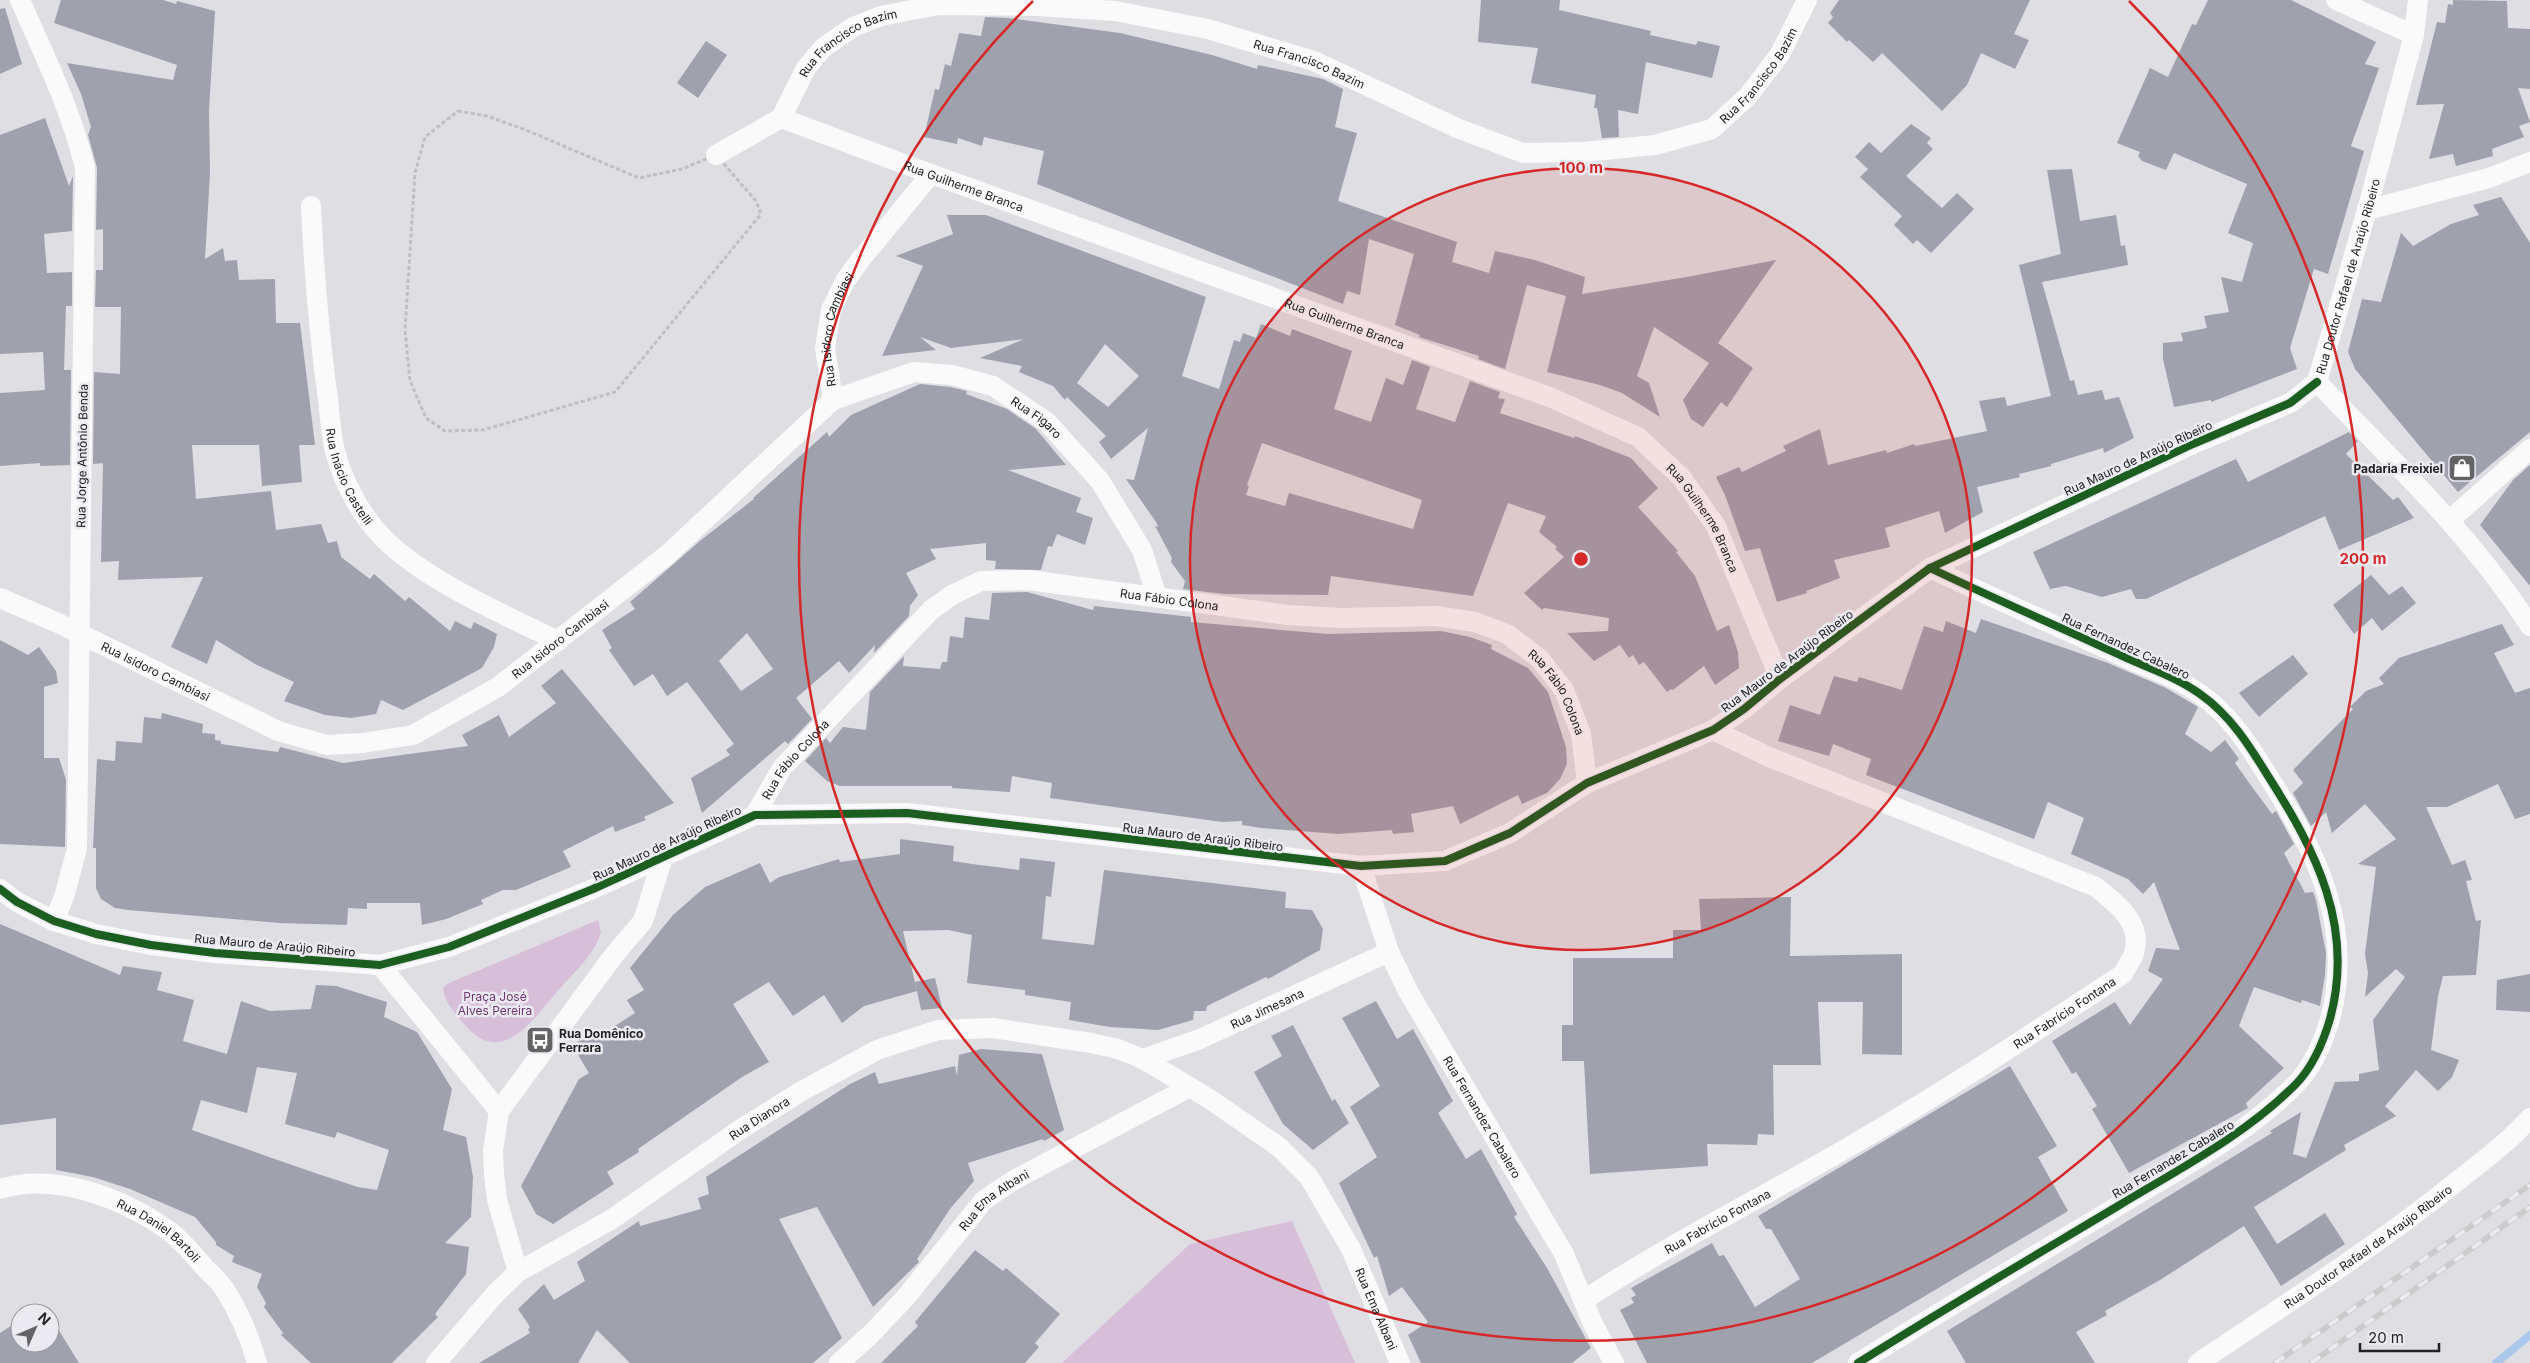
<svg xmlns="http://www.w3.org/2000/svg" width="2530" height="1363" font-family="Inter,sans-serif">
<rect width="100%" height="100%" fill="#dfdee3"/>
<g fill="#d7bed9">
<path d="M598,920L601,932C594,956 572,974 556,993C531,1022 501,1068 464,1024C455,1013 444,1002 443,988L449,983Z"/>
<polygon points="1292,1221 1355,1363 1062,1363 1190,1244"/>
</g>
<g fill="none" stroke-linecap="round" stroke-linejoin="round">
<polyline stroke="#aac8eb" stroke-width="8" points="2496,1363 2530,1335"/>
</g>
<g fill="#9fa1ad" fill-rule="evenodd">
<polygon points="61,0 163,0 176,4 177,1 215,11 209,110 210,173 205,259 223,248 225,261 237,260 239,280 275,279 276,323 300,323 315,445 299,445 302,482 262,486 259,445 192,445 196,499 271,491 276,530 321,524 328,543 337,541 341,557 370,579 374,574 405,601 409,597 450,631 455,621 471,629 474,622 497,634 494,647 482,668 403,710 381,700 376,714 351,718 325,715 284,701 294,682 257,665 216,640 207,664 171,647 203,577 118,580 119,561 101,562 103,463 93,464 94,372 120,374 121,307 95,307 96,270 103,270 103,229 96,230 97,168 88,135 91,127 81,94 67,63 173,80 177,65 54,23"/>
<polygon points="1481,0 1560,0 1559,10 1651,31 1650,35 1696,45 1698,41 1720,46 1712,78 1646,62 1638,114 1618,110 1619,137 1602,138 1597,108 1594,108 1596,95 1531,83 1538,48 1478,42"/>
<polygon points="1839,0 2030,0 2014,34 2029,40 2015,69 1981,53 1967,85 1942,111 1882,53 1873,62 1849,40 1847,42 1828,23 1833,17 1830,13"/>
<polygon points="2208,0 2291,0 2376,42 2365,64 2379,68 2351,146 2364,151 2328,274 2314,269 2313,272 2290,348 2297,369 2211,402 2211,400 2174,407 2163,359 2163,343 2183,341 2181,333 2207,328 2204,316 2229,312 2221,277 2242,282 2253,243 2228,233 2247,184 2174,153 2166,170 2142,161 2138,156 2140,152 2117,143 2150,68 2168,77 2192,24 2196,25"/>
<polygon points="2453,0 2507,1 2508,28 2530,29 2530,89 2518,88 2530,122 2519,126 2524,137 2492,149 2493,156 2456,166 2453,154 2429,159 2444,104 2416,105 2437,22 2445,23 2448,4 2453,5"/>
<polygon points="5,8 22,64 0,74 0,9"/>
<polygon points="985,17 1008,18 1120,33 1212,55 1257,69 1258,65 1323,79 1343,89 1335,127 1357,133 1338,201 1457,242 1452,262 1489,273 1495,251 1535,260 1585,277 1582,294 1687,277 1776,260 1718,343 1753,368 1727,407 1721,402 1703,427 1691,419 1683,400 1709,363 1654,327 1637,376 1649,383 1660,417 1622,393 1600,385 1547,372 1566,296 1527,285 1505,369 1478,359 1479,356 1419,337 1420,335 1395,325 1414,254 1369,239 1360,295 1347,291 1343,304 1037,184 1044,151 984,137 982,146 958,138 957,144 924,137 935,89 939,90 945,64 951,66 959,33 981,36"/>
<polygon points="706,41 727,55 698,98 677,83"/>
<polygon points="45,118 69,186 73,176 72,231 44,234 47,273 72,272 72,306 66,306 64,370 71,370 70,465 40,466 40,463 0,466 0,393 45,390 43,352 0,354 0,135"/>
<polygon points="1911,124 1931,138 1927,143 1933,149 1906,176 1942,208 1957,193 1974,209 1931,253 1917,240 1913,244 1894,225 1902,216 1860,177 1868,169 1855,157 1869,142 1881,153"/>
<polygon points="2072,169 2080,221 2116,215 2121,246 2125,245 2128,265 2042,282 2070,381 2074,380 2078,395 2102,390 2105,400 2119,397 2134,438 2104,453 2103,448 2051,464 2051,466 2019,474 2020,477 1977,487 1983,512 1945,533 1939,511 1885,528 1890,547 1834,560 1840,578 1806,591 1807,593 1777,602 1760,548 1745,551 1725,495 1716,477 1739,467 1742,472 1786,451 1783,446 1820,429 1828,465 1886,450 1887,453 1914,444 1915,446 1987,431 1979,401 2005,397 2007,406 2051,396 2019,265 2061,254 2047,170"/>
<polygon points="2501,197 2530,243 2530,432 2458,492 2355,369 2348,352 2362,299 2381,302 2401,233 2413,246 2451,224 2479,215 2473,205"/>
<path d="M947,215H986L1206,297L1182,376L1219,389L1234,340L1240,342L1243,333L1256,338L1261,324L1290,336L1292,329L1352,351L1334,409L1371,422L1386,378L1403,385L1412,360L1430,367L1416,409L1455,422L1470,381L1500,392L1498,398L1505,399L1500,413L1574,438L1575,436L1631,458L1658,488L1638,507L1678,551L1676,552L1695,576L1717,631L1729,625L1738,652L1739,668L1715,685L1704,666L1673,690L1671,689L1667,692L1644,662L1639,665L1633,655L1629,658L1620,645L1594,661L1567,633L1608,631L1609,618L1544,608L1542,610L1524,593L1564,557L1555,549L1557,547L1539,532L1546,516L1508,503L1473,596L1331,576L1328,595L1224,594L1183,589L1185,581L1171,562L1172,558L1155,526L1158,527L1156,522L1126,479L1134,480L1148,428L1111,459L1099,442L1106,436L1067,397L1065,400L1053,386L1019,372L1022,366L980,358L1024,339L951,348L920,337L936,350L882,356L923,266L896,256L953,234ZM1105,344L1139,376L1108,407L1077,383ZM1262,443L1422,500L1413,529L1289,493L1285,506L1246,495L1249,486L1247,485Z"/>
<path d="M920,384L950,387L967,391L966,394L1007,409L1036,429L1066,465L1008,470L1081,498L1076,512L1093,518L1085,545L1057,534L1052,547L1048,546L1041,570L995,569L996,561L986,560V543L930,549L936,559L906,573L918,595L910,606L909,616L874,653L875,645L849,673L839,661L796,698L812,719L788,744L785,741L702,813L691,778L730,755L726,750L734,744L687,682L667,696L653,674L634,686L609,650L612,648L602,630L635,609L630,602L701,540L754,499L753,498L827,432L829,437L851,415ZM747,633L773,669L741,691L719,661Z"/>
<polygon points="2349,432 2358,441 2346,454 2393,500 2398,497 2414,518 2339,550 2325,516 2146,599 2136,599 2131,589 2102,597 2066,586 2050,589 2033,552 2236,459 2248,482"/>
<polygon points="2530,465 2530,586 2480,525 2513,480"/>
<polygon points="2371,575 2389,595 2402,586 2416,603 2382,631 2372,618 2354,634 2333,605"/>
<polygon points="1027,592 1093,610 1094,606 1191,617 1191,622 1328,634 1441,631 1470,637 1492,645 1491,649 1528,668 1548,692 1566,747 1567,764 1560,779 1547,793 1522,804 1518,795 1460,824 1453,806 1411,814 1414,832 1393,834 1392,830 1338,834 1261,828 1242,825 1242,821 1222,822 1050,798 1052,783 1012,776 1010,792 952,788 952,786 840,786 827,781 805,761 826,738 830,743 843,727 866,730 870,692 904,656 903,666 940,669 942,662 947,662 950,636 963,638 965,617 989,620 992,593"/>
<polygon points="1981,619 2108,663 2166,688 2198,707 2185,734 2211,752 2225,740 2239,759 2235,763 2247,780 2272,814 2276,811 2294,844 2284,853 2305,893 2313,892 2316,900 2326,953 2325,975 2320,1006 2302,1000 2301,1003 2254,987 2239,1026 2284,1068 2246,1103 2248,1108 2129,1173 2092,1109 2097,1106 2076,1072 2072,1074 2052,1041 2115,1002 2130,1025 2163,979 2148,971 2156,948 2180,950 2154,882 2143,894 2128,879 2071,854 2084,818 2048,802 2034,839 1866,775 1871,759 1833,744 1829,756 1778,741 1790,705 1820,715 1834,676 1857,682 1859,677 1902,690 1924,626 1943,632 1946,621 1976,633"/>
<polygon points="2502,624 2514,645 2494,653 2515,693 2530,688 2530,814 2515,819 2498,784 2447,807 2426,807 2452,865 2465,860 2472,880 2466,881 2476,921 2481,920 2476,975 2443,976 2438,996 2431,1050 2459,1060 2452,1077 2438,1091 2416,1070 2385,1106 2396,1116 2344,1145 2346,1150 2254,1207 2277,1244 2325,1213 2345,1244 2281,1286 2244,1226 2160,1280 2105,1311 2107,1315 2076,1332 2095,1363 1966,1363 1947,1331 2272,1133 2270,1131 2301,1112 2293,1154 2306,1158 2335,1082 2359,1081 2359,1074 2379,1070 2373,1020 2405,977 2396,969 2365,997 2368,973 2365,954 2376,867 2358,864 2396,839 2365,804 2332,833 2326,812 2311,826 2293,793 2303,783 2293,770 2353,709 2350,707 2366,691 2384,684 2379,678 2399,658"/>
<polygon points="0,640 28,655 39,647 56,671 58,683 44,687 44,758 59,758 66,780 65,847 0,844"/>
<polygon points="2293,655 2308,674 2259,717 2239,693"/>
<polygon points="562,669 674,803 644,817 646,820 615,832 613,826 563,851 571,867 516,890 503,890 481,900 483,904 446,919 422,925 420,903 367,903 367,909 348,908 347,925 279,923 128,910 115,908 101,899 96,888 96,848 93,848 97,759 115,761 116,741 142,743 144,717 161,719 162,713 203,724 202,733 215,734 215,740 221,741 221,744 278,752 280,747 343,763 468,746 462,735 499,715 509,737 556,703 541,686"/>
<polygon points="900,839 954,846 953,861 972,864 1019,870 1020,858 1055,862 1051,897 1046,896 1042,939 1094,945 1104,870 1286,892 1285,908 1312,910 1323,929 1320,950 1268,979 1266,977 1207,1006 1206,1011 1194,1011 1193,1020 1158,1030 1110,1027 1069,1020 1071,1002 1025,995 1025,990 967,983 972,935 948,930 903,931 917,991 864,1006 842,1023 824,995 793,1016 769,982 733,1004 769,1062 742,1077 638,1149 639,1152 607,1172 614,1184 553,1224 536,1214 521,1186 579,1079 589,1073 574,1048 588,1027 595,1039 635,1013 627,1000 644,990 630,968 673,915 705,887 760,863 770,883 779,877 839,859 840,862 900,854"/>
<polygon points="1791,897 1790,956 1902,954 1902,1055 1862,1054 1863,1002 1818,1002 1821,1065 1773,1065 1774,1135 1758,1134 1757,1145 1707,1144 1708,1166 1590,1174 1584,1061 1562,1061 1562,1025 1573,1025 1573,958 1673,958 1673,930 1701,930 1699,899"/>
<path d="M0,924L120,975L123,966L162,972L157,990L194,1000L183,1041L227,1054L241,1001L270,1011L311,1009L316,985L336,986L387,1002L384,1017L417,1032L452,1089L443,1130L466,1137L473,1177L471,1217L445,1243L469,1247L466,1274L435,1314L438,1317L392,1363H311L281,1335L283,1333L264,1307L266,1303L257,1287L262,1274L232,1262L234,1256L216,1245V1242L195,1217L130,1189L93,1177L56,1170V1118L0,1125ZM257,1067L297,1073L285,1124L335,1138L337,1132L389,1150L377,1190L358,1187L318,1174L192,1130L201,1100L247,1113Z"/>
<polygon points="2530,974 2530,1012 2496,1010 2497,980"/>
<polygon points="935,978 942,1008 921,1010 915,982"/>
<polygon points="1376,1001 1397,1039 1413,1029 1453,1101 1438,1113 1466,1159 1481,1149 1517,1214 1514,1217 1547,1268 1591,1348 1572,1363 1421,1363 1408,1335 1428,1322 1402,1287 1389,1296 1377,1256 1374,1258 1339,1183 1377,1157 1350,1107 1380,1086 1342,1018"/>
<polygon points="1293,1025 1332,1101 1335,1099 1349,1123 1313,1150 1283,1124 1254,1072 1282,1056 1271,1036"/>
<polygon points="981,1049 1042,1054 1064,1130 1044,1141 1043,1139 968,1163 974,1181 950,1209 917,1259 919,1262 873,1307 817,1207 779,1219 842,1338 813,1363 630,1363 597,1330 578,1363 479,1363 530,1333 528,1329 530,1327 518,1309 544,1284 554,1300 585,1281 577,1262 639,1221 640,1226 701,1209 698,1198 709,1194 706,1177 850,1084 875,1072 879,1084 955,1066 957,1076 959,1055"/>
<polygon points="2010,1066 2057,1146 2038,1157 2068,1211 1812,1363 1647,1363 1620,1310 1634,1303 1631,1298 1636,1295 1631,1288 1712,1243 1719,1256 1724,1255 1755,1307 1800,1279 1771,1229 1766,1229 1758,1216"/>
<polygon points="975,1250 1003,1271 1006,1268 1060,1314 1035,1343 1039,1347 1025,1363 881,1363 918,1326 915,1322"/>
<polygon points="50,1316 79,1363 0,1363 0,1333 20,1320 20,1343 50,1343"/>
</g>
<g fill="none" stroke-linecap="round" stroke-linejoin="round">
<polygon stroke="#bfbec0" stroke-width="3" stroke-dasharray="4 2.5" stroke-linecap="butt" points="458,111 487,116 526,130 639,178 682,169 716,155 756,201 761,214 615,392 483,430 445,431 426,418 410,381 405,330 415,173 425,137"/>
<g stroke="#fafafb" stroke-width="20">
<path d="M20,0C44,55 71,109 85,168L77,849L64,897L54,921"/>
<polyline points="2336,0 2414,35"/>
<path id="s1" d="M781,118L931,174L1552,398L1638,437L1681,477L1716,526L1780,679"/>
<path id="s2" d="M781,118L806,68L823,48L853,27L881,16L938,5L1037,6L1115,11L1208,29L1314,61L1457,128L1523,153L1584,152L1655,145L1712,129L1748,96L1780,54L1807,0"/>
<polyline points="716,155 781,118"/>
<path id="s3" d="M311,206C314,270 319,335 328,399C330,417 331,437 336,455C343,480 358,509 375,529C414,576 503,614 558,641"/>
<polyline points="2367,210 2489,178 2530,162"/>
<path id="s4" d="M2317,382L2367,210L2414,35L2418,0"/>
<path d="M2317,382C2392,460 2471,535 2530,626"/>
<path id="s5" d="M833,400L914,372L952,375L993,386L1047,422L1100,481L1142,550L1157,597"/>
<polyline points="2450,520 2530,449"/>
<path id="s6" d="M0,598L58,623L278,731L327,745L363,743L413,735L498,687L667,555L833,400L825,348L831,310L845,281L861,259L931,174"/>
<path id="s7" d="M755,815L782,768L931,610L952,595L981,581L1028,580L1288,615L1342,618L1436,616L1475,622L1507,634L1540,659L1564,690L1581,734L1587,783"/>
<path id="s8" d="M1361,866L1389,952L1409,993L1564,1254L1593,1324L1614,1363"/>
<polyline points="0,889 17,902 54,921 96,934 151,945 215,953 380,965 449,947 593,889 755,815 907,813 1361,866 1445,861 1510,833 1587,783 1713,730 1744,709 1780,679 1930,568 2193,444 2290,403 2317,382"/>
<polyline points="380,965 499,1111"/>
<path id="s9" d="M1143,1059L1200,1039L1389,952"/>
<path id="s10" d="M0,1189C55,1172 119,1197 165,1228C180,1238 193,1254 205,1268C212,1275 220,1282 225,1290C239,1312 250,1338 257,1363"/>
<polyline points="518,1272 497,1200 494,1174 493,1151 499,1111 614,955 643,921 663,857"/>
<path id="s11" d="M1584,1300C1673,1242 1767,1195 1859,1141C1949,1089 2036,1031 2123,974C2126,967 2132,960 2134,953C2143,923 2117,904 2096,887L1769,757L1713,730"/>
<path id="s12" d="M436,1363L496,1293L518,1272L612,1219L741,1129L800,1092L877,1050L938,1030L993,1028L1091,1043L1118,1049L1143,1059L1211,1100L1279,1147L1309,1177L1351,1249L1400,1363"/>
<path id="s13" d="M839,1363L871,1334L906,1297L984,1200L1014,1180L1190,1087"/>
<path d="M1858,1363C1944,1309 2031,1258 2118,1206C2179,1169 2244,1136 2295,1085C2313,1067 2323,1043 2330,1019C2355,927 2316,851 2268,776C2249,745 2230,715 2200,694C2175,676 2147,668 2120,655C2057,626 1993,598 1930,568"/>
<path id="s14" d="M2198,1363C2283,1306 2369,1251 2450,1187C2477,1165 2507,1144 2530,1118"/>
</g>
<defs>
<g id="rail">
<polyline points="2275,1363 2530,1185"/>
<polyline points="2311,1363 2530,1207"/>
</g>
</defs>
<use href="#rail" stroke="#cbcbcc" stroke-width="5.5"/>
<use href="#rail" stroke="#ebeaf1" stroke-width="4" stroke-dasharray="11" stroke-linecap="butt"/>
<defs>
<g id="cycleway">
<polyline points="0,889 17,902 54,921 96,934 151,945 215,953 380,965 449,947 593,889 755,815 907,813 1361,866 1445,861 1510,833 1587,783 1713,730 1744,709 1780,679 1930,568 2193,444 2290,403 2317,382"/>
<path d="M1858,1363C1944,1309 2031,1258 2118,1206C2179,1169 2244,1136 2295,1085C2313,1067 2323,1043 2330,1019C2355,927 2316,851 2268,776C2249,745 2230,715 2200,694C2175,676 2147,668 2120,655C2057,626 1993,598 1930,568"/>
</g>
</defs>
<use href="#cycleway" stroke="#ebeaf1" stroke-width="11"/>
<use href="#cycleway" stroke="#1b5e20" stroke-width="8"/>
</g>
<circle cx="1581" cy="559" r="391" fill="#d62828" fill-opacity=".12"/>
<g fill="none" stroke="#d62828" stroke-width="2.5">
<circle cx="1581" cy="559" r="391"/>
<path d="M2129 1A782 782 0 1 1 1033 1"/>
</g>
<defs>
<symbol id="shop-square" viewBox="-11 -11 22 22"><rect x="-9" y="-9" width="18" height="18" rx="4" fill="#646467" stroke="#ebeaf1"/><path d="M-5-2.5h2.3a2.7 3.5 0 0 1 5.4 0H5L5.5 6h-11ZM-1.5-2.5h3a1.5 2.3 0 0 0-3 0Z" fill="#fff"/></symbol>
<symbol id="bus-square" viewBox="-11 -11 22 22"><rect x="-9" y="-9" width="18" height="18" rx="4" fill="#646467" stroke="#ebeaf1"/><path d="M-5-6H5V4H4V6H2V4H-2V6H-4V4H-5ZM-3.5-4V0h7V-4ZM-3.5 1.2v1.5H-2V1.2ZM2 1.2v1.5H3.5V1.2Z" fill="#fff"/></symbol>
</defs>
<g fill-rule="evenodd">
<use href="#shop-square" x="2446" y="452" width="32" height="32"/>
<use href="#bus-square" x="524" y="1024" width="32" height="32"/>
</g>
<g text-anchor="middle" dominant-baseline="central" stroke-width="5" stroke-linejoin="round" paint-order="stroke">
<g font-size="12" fill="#222224" stroke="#ebeaf1">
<text stroke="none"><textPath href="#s2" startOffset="106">Rua Francisco Bazim</textPath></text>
<text stroke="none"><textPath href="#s2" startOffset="586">Rua Francisco Bazim</textPath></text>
<text stroke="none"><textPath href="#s2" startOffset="1081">Rua Francisco Bazim</textPath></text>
<text stroke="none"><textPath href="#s1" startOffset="195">Rua Guilherme Branca</textPath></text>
<text stroke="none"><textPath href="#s4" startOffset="110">Rua Doutor Rafael de Araújo Ribeiro</textPath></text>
<text stroke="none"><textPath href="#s1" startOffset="600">Rua Guilherme Branca</textPath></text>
<text stroke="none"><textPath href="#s6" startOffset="1058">Rua Isidoro Cambiasi</textPath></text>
<text stroke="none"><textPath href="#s5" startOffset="220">Rua Figaro</textPath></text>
<text transform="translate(82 456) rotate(-89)">Rua Jorge Antônio Benda</text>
<text transform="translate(2138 458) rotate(-25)">Rua Mauro de Araújo Ribeiro</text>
<text stroke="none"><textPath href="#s3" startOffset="275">Rua Inácio Castelli</textPath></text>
<text stroke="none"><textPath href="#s1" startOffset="1020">Rua Guilherme Branca</textPath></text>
<text stroke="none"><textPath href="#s7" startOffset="519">Rua Fábio Colona</textPath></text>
<text stroke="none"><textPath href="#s6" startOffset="622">Rua Isidoro Cambiasi</textPath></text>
<text transform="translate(2126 646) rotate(25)">Rua Fernandez Cabalero</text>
<text transform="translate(1787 661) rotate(-37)">Rua Mauro de Araújo Ribeiro</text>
<text stroke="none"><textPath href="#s6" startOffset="172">Rua Isidoro Cambiasi</textPath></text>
<text stroke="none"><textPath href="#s7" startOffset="939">Rua Fábio Colona</textPath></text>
<text stroke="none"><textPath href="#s7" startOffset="69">Rua Fábio Colona</textPath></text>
<text transform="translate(1203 837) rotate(7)">Rua Mauro de Araújo Ribeiro</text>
<text transform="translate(667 843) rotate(-25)">Rua Mauro de Araújo Ribeiro</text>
<text transform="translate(275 945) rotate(5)">Rua Mauro de Araújo Ribeiro</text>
<text stroke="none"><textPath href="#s9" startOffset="134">Rua Jimesana</textPath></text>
<text stroke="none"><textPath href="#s11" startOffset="560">Rua Fabrício Fontana</textPath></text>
<text stroke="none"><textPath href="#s8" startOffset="280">Rua Fernandez Cabalero</textPath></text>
<text stroke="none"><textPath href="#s12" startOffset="409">Rua Dianora</textPath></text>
<text transform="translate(2173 1159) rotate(-31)">Rua Fernandez Cabalero</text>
<text stroke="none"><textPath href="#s13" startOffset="226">Rua Ema Albani</textPath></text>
<text stroke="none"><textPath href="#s11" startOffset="155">Rua Fabrício Fontana</textPath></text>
<text stroke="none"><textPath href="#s10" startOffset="171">Rua Daniel Bartoli</textPath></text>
<text stroke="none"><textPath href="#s14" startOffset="206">Rua Doutor Rafael de Araújo Ribeiro</textPath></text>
<text stroke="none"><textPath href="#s12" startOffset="1171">Rua Ema Albani</textPath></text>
</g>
<g font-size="12" font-weight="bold" fill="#222224" stroke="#ebeaf1" text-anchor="end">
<text x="2443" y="468">Padaria Freixiel</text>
<text x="559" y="1033" text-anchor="start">Rua Domênico<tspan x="559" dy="14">Ferrara</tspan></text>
</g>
<g font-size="12" fill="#6f3771" stroke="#ebeaf1">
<text x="495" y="996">Praça José<tspan x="495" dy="14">Alves Pereira</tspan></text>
</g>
</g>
<circle cx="1581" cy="559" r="8" fill="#d62828" stroke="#ebeaf1" stroke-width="2.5"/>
<g font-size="15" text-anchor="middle" font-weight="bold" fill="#d62828" stroke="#ebeaf1" stroke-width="5" stroke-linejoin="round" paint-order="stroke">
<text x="1581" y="173">100 m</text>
<text x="2363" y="564">200 m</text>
</g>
<g transform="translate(35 1328) rotate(45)"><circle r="24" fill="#ebeaf1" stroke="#9b9a9f"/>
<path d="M0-4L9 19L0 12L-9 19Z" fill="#646467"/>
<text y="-8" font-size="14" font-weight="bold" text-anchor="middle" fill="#222224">N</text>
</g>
<path d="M2360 1343v8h79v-8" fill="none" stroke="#222224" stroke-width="2.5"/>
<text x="2368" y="1343" font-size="15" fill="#222224" stroke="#ebeaf1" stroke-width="4" paint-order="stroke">20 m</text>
</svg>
